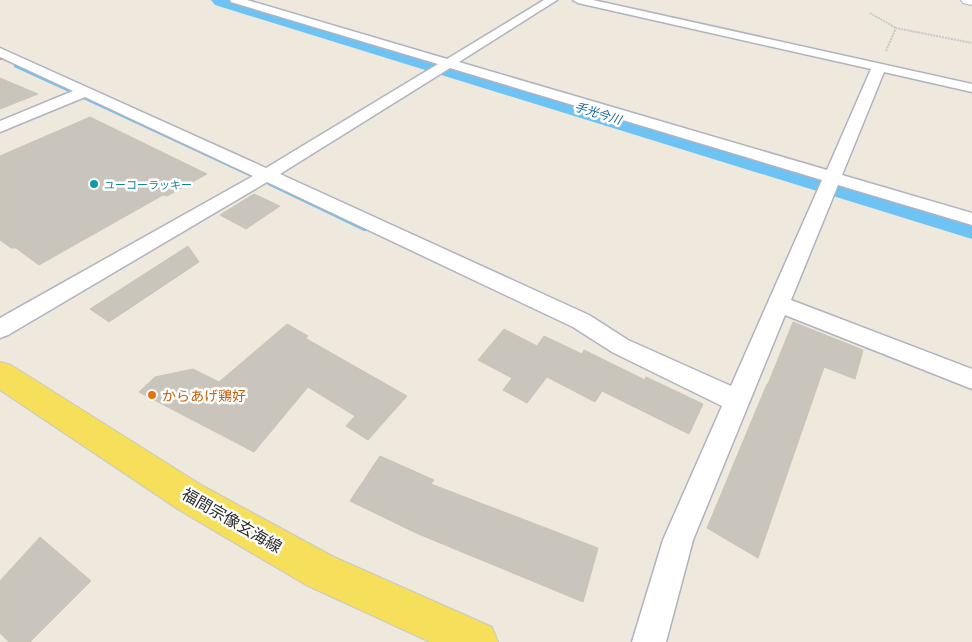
<svg xmlns="http://www.w3.org/2000/svg" width="972" height="642" font-family="'Open Sans','Noto Sans JP',sans-serif">
<rect width="100%" height="100%" fill="#eee8dd"/>
<g fill="none" stroke-linecap="round" stroke-linejoin="round">
<g fill="#6dc3f3" fill-rule="evenodd">
<polygon points="0,56 4,58 4,60 0,60"/>
<polygon points="14,65 18,65 76,92 71,93 14,67"/>
<polygon points="81,96 85,96 256,176 253,178 251,177 81,98"/>
<polygon points="270,182 370,227 371,229 370,231 364,231 268,185 267,184"/>
</g>
<polygon fill="#6dc3f3" fill-rule="evenodd" points="211,0 248,0 972,213 972,239 215,5"/>
</g>
<g fill="#c9c5bc" stroke="#c9c4b6">
<polygon points="0,78 38,94 0,109"/>
<polygon points="90,117 207,174 167,196 163,195 39,265 16,248 11,248 0,240 0,156"/>
<polygon points="254,194 280,206 246,229 220,215"/>
<polygon points="188,246 199,262 109,322 90,309"/>
<polygon points="793,322 863,350 855,379 824,367 758,558 707,528 767,384 768,384"/>
<polygon points="287,324 308,336 305,338 407,396 368,440 346,426 355,416 308,387 254,452 139,392 155,377 193,369 219,382"/>
<polygon points="504,329 537,346 544,336 582,354 584,350 645,380 646,377 703,404 689,434 602,391 595,402 547,377 527,403 503,390 512,378 478,360"/>
<polygon points="380,456 434,480 431,484 598,548 583,602 416,533 350,501"/>
<polygon points="40,537 91,581 30,642 9,642 0,633 0,581"/>
</g>
<g fill="none" stroke-linecap="round" stroke-linejoin="round">
<defs>
<path id="minor" d="M230,0H247L447,59L544,0H557L459,62L827,170L871,69L578,3L573,0H593L972,84V92L884,72L842,175L972,213V225L838,185L791,300L972,369V389L785,315L693,540L666,642H632L663,540L722,406L612,352L573,327L267,182L8,335L0,338V318L253,176L85,97L0,132V121L73,91L0,57V48L266,168L438,64L231,2ZM450,68L822,180L731,386L628,340L589,315L280,174Z"/>
<polygon id="secondary" points="961,0 972,0 972,5 963,3"/>
<polygon id="primary" points="0,362 11,365 203,486 334,557 492,627 498,642 430,642 306,585 179,510 0,390"/>
</defs>
<use href="#minor" stroke="#b1b2bf" stroke-width="3"/>
<use href="#secondary" stroke="#b1b2bf" stroke-width="2"/>
<use href="#primary" stroke="#c8c8c8" stroke-width="2"/>
<g stroke="#c8c8c8" stroke-width="2" stroke-dasharray="2 1" stroke-linecap="butt">
<polyline points="870,13 896,28"/>
<polyline points="886,51 896,28 972,43"/>
</g>
<use href="#minor" fill="#fff" fill-rule="evenodd"/>
<use href="#secondary" fill="#fff" fill-rule="evenodd"/>
<use href="#primary" fill="#f6df5a" fill-rule="evenodd"/>
</g>
<circle fill="#0f9aa8" stroke="#fff" stroke-width="2" cx="94" cy="184" r="5"/>
<circle fill="#e8710a" stroke="#fff" stroke-width="2" cx="152" cy="395" r="5"/>
<g text-anchor="middle" dominant-baseline="central" stroke-width="5" stroke-linejoin="round" paint-order="stroke">
<g font-size="11" fill="#0d838f" stroke="#fff" text-anchor="start">
<text x="104" y="184">ユーコーラッキー</text>
</g>
<g font-size="12" font-style="italic" fill="#095fa2" stroke="#fff">
<text transform="translate(598 113) rotate(17)">手光今川</text>
</g>
<g font-size="14" fill="#c56008" stroke="#fff" text-anchor="start">
<text x="162" y="395">からあげ鶏好</text>
</g>
<g font-size="16" fill="#2b2b2b" stroke="#fff">
<text transform="translate(232 520) rotate(30)">福間宗像玄海線</text>
</g>
</g>
</svg>
